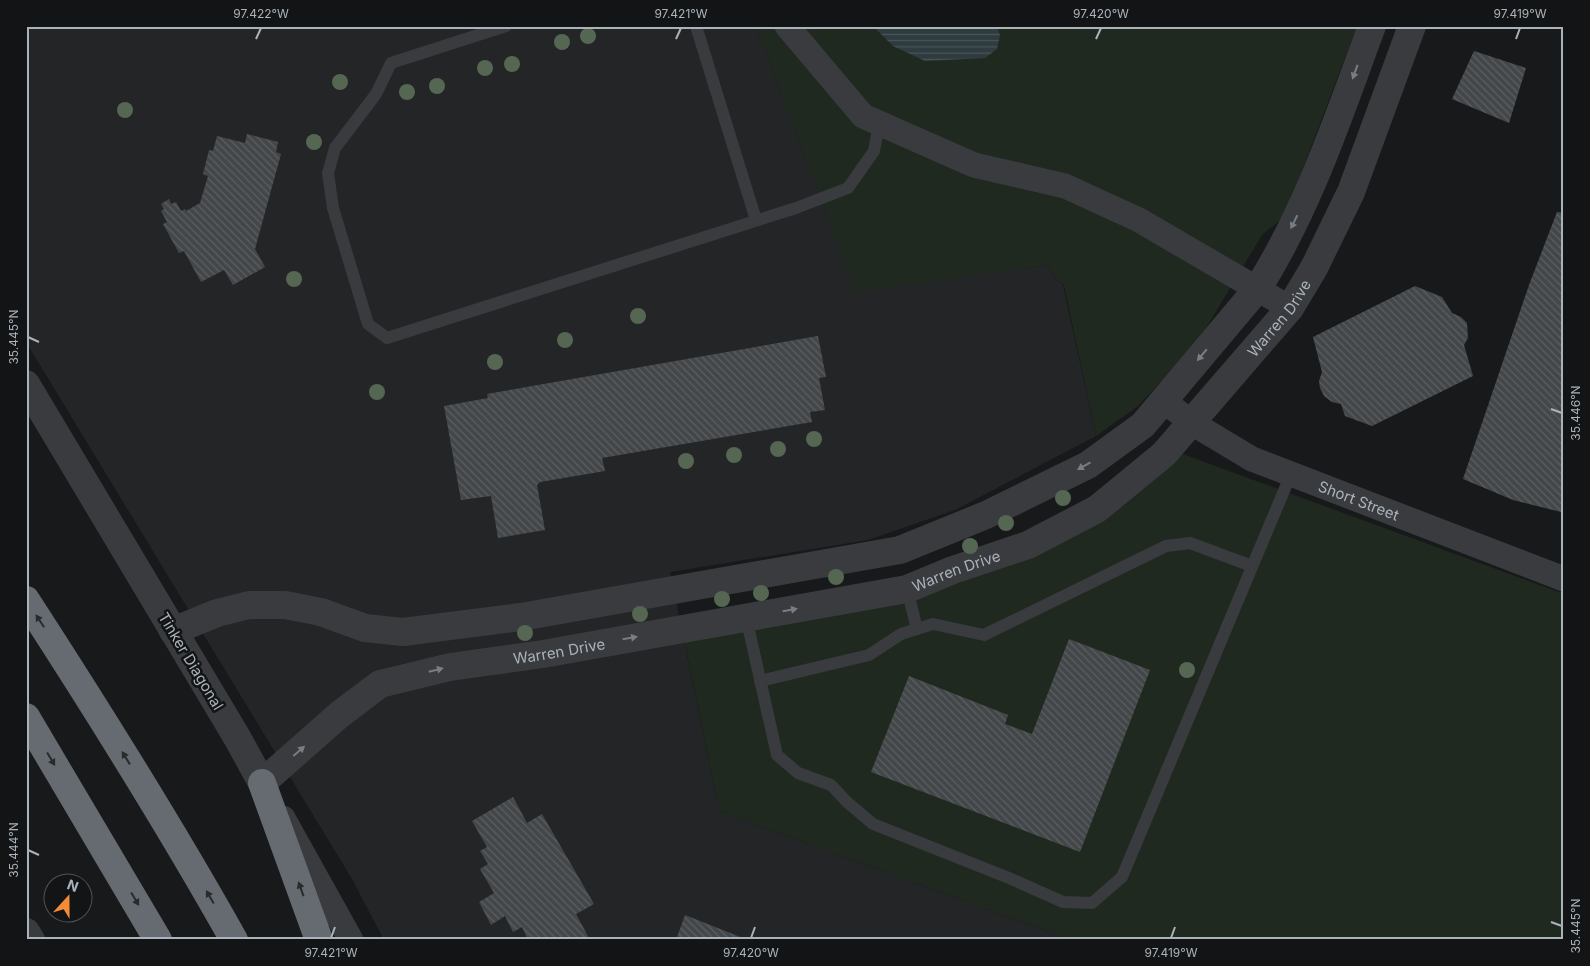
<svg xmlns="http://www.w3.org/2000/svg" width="1590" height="966" font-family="Inter,sans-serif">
<defs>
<pattern id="water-rules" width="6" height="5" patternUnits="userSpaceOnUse" patternTransform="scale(1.25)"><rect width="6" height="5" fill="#2e3b3f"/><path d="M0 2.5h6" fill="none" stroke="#4a5559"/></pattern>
<pattern id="building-back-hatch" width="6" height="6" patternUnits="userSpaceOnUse" patternTransform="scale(1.25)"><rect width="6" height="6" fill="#44474a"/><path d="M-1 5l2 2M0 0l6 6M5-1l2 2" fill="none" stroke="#5c5f62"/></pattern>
</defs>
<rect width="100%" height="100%" fill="#18191a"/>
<polygon fill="#242527" points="26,26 756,26 855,291 1048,265 1056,280 1063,285 1096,436 955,510 868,540 670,572 719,811 1071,940 384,940 352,879 26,342"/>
<g fill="#202920">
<polygon points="756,26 1357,26 1285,216 1262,235 1206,328 1178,364 1137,407 1096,436 1064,285 1056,280 1048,265 855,292"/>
<polygon points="1180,453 1564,594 1564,940 1071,940 719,811 684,639 941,587"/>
</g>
<polygon fill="url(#water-rules)" points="873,26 997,26 1000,35 997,49 985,58 925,61 893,46"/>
<g fill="url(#building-back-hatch)">
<polygon points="1474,51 1526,68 1509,123 1452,99"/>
<polygon points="247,134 278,142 276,152 281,154 255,249 265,267 233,285 224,270 201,282 184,251 179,253 163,224 167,222 161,211 164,209 161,204 169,199 171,204 176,202 181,211 185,209 186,211 200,203 208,176 203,174 209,150 213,151 217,136 245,143"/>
<polygon points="1557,212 1564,213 1564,504 1561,512 1513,500 1463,479 1529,285"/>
<polygon points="1415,286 1442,297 1452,313 1461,317 1467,323 1468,338 1464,345 1473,376 1372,426 1345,416 1341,404 1332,402 1324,396 1320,388 1319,381 1322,372 1313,337"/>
<polygon points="818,336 826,377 819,378 825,410 810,412 812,422 602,458 605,471 540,482 537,485 545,530 498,538 491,496 461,500 444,406 488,398 487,394"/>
<polygon points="1069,639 1150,670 1080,852 871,772 909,676 1008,715 1005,724 1032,734"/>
<polygon points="513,797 527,823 542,814 594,904 576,914 590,940 535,940 534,938 528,940 522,927 513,932 505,916 491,925 479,902 494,893 480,869 488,864 480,851 487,847 472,821"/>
<polygon points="685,915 748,940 676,940"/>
</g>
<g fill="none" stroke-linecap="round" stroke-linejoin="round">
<g stroke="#393b3f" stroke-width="12">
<polyline points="506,26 391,63 376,94 335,148 328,173 333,208 368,324 387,338 796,208 848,188 874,151 879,123"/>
<polyline points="696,26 756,220"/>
<polyline points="907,589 917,629"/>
<polyline points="746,617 777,755 798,773 831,785 847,802 873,824 1009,878 1063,902 1092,903 1122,877 1291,474"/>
<polyline points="760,681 869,655 901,634 933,624 984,635 1166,546 1190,543 1252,566"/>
</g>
<g stroke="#393b3f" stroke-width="25">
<polyline points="787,26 863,116 974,165 1065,186 1139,220 1290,308"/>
<path id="s1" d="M1164,401L1192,423L1252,459L1564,579"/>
<polyline points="283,818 351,940"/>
</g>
<g stroke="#393b3f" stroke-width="28">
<path id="s2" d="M26,384L238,739L262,783L339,715L380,684L450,667L543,654L907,589L953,570L1028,545L1097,509L1164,454L1290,308L1314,268L1351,192L1412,26"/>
<path d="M173,631L217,613L249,605H285L321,612L365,628L403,632L521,617L900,550L986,515L1088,465L1143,425L1258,288C1309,207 1339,115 1372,26"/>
<polyline points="26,932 31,940"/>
</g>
<g stroke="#656b70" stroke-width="28">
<path d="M26,600C98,711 169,824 234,940"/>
<polyline points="26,717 158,940"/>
<polyline points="262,783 319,940"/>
</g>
</g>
<g fill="#556653">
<circle cx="588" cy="36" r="8"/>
<circle cx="562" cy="42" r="8"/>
<circle cx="512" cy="64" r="8"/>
<circle cx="485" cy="68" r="8"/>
<circle cx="340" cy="82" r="8"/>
<circle cx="437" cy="86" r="8"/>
<circle cx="407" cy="92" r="8"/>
<circle cx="125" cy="110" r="8"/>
<circle cx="314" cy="142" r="8"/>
<circle cx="294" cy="279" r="8"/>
<circle cx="638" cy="316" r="8"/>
<circle cx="565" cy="340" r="8"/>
<circle cx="495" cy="362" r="8"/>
<circle cx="377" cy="392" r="8"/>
<circle cx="814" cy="439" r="8"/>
<circle cx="778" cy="449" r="8"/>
<circle cx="734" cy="455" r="8"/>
<circle cx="686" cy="461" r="8"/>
<circle cx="1063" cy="498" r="8"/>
<circle cx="1006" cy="523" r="8"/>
<circle cx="970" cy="546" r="8"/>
<circle cx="836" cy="577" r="8"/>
<circle cx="761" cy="593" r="8"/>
<circle cx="722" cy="599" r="8"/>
<circle cx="640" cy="614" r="8"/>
<circle cx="525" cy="633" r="8"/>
<circle cx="1187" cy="670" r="8"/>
</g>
<defs><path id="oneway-solid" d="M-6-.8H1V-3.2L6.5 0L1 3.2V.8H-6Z" transform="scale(1.25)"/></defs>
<g fill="#777d83">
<use href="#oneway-solid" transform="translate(1355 72) rotate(110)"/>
<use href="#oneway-solid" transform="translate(1294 222) rotate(116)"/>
<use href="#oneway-solid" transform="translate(1202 355) rotate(130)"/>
<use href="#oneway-solid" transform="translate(1084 466) rotate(151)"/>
<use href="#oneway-solid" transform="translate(790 610) rotate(-10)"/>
<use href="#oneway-solid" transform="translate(630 638) rotate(-10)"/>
<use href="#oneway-solid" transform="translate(436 670) rotate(-14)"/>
<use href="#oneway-solid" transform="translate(299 751) rotate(-41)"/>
</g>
<g fill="#282a2c">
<use href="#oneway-solid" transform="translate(40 621) rotate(-123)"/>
<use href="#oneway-solid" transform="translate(126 758) rotate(-122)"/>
<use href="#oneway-solid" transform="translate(51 759) rotate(59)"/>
<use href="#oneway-solid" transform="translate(301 889) rotate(-110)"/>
<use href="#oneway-solid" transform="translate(210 897) rotate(-120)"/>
<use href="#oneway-solid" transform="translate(135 899) rotate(59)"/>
</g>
<path fill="none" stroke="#aab3ba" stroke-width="2" d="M256,39L261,28M676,39L681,28M1096,39L1101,28M1516,39L1520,28M28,337L39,342M1551,409L1562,413M28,850L39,855M1551,922L1562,926M331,938L335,927M751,938L755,927M1171,938L1175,927"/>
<g text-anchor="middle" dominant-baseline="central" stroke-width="5" stroke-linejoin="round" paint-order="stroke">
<g font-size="15" fill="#aab3ba" stroke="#131415">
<text stroke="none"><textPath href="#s2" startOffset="1625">Warren Drive</textPath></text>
<text stroke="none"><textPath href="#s1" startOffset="220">Short Street</textPath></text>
<text stroke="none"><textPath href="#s2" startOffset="1206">Warren Drive</textPath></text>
<text stroke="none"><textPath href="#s2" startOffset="800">Warren Drive</textPath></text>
<text transform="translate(191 661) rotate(59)">Tinker Diagonal</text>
</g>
</g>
<rect width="1590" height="966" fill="none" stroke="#131415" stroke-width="55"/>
<g transform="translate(68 898) rotate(21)"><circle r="24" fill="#131415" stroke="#4f5457"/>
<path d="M0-4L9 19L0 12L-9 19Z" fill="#f38b37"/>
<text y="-8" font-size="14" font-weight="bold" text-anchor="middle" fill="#aab3ba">N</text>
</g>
<rect x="28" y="28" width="1534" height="910" fill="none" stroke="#aab3ba" stroke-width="2"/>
<g font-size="12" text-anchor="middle" fill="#aab3ba">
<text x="261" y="18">97.422°W</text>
<text x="681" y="18">97.421°W</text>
<text x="1101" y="18">97.420°W</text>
<text x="1520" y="18">97.419°W</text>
<text transform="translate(14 337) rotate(-90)" y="4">35.445°N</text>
<text transform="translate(1576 413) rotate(-90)" y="4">35.446°N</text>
<text transform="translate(14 850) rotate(-90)" y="4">35.444°N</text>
<text transform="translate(1576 926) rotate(-90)" y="4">35.445°N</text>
<text x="331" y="957">97.421°W</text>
<text x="751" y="957">97.420°W</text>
<text x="1171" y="957">97.419°W</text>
</g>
</svg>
